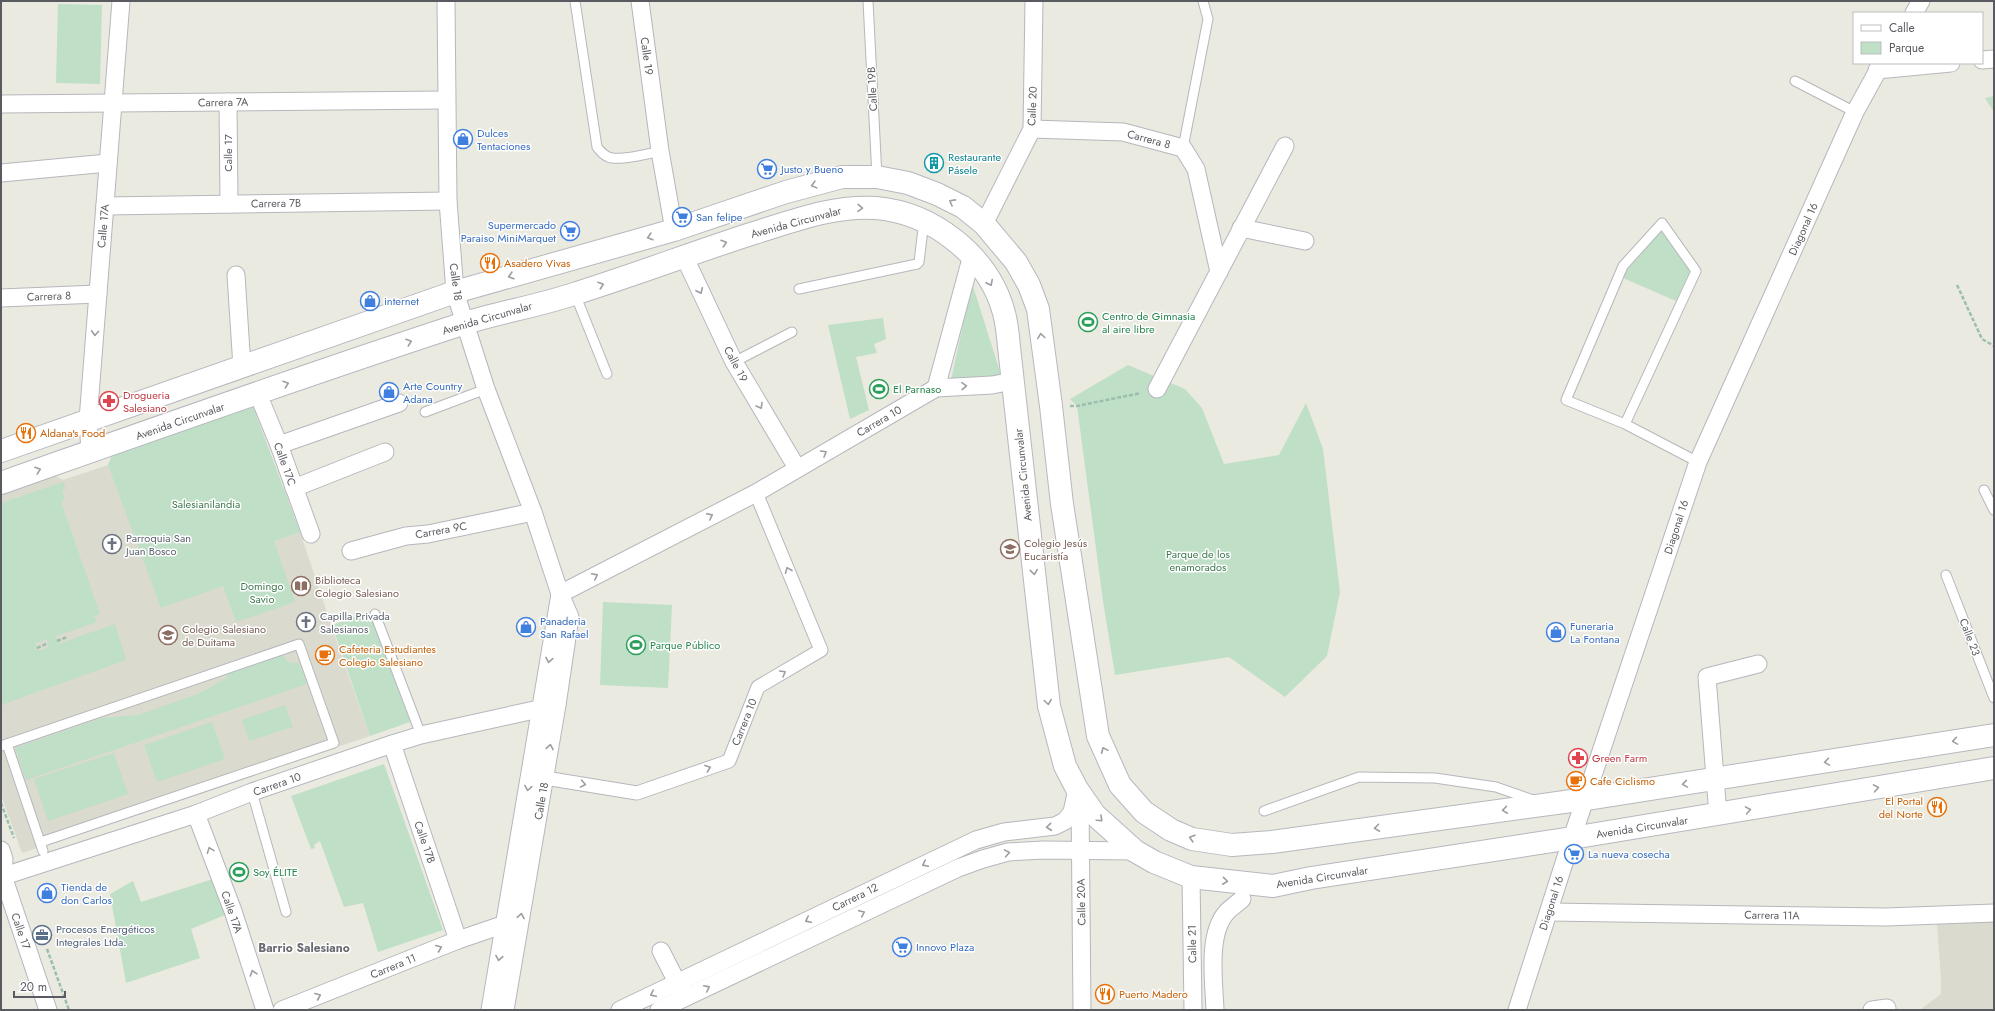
<svg xmlns="http://www.w3.org/2000/svg" width="1995" height="1011" font-family="Jost,sans-serif">
<rect width="100%" height="100%" fill="#eaeae1"/>
<g fill="#dadacf">
<polygon points="253,407 300,532 345,666 370,736 22,853 1,795 1,495 56,476 63,480 108,465 112,455"/>
<polygon points="1994,918 1994,1010 1920,1010 1941,994 1941,979 1937,923"/>
</g>
<g fill="#c0dfc7" fill-rule="evenodd">
<polygon points="58,4 102,5 100,84 56,83"/>
<polygon points="1994,96 1994,112 1985,98"/>
<polygon points="1661,231 1690,271 1676,301 1623,278 1627,270"/>
<polygon points="972,283 1001,375 978,382 951,380"/>
<polygon points="883,318 886,339 874,344 877,353 856,357 869,410 850,419 828,325"/>
<polygon points="1128,365 1185,389 1202,408 1224,464 1279,455 1306,403 1323,449 1340,592 1327,656 1285,697 1229,657 1115,675 1103,601 1077,406 1070,399"/>
<polygon points="253,407 300,532 274,541 295,602 236,622 223,586 161,608 108,465 112,455"/>
<path d="M63,482L66,489L62,490L65,500L61,502L100,614L95,616L97,622L56,636L58,644L115,624L126,660L1,705V503ZM47,640L49,647L38,651L35,643Z"/>
<polygon points="603,602 672,605 668,688 600,685"/>
<polygon points="369,612 410,722 370,736 332,625"/>
<polygon points="282,654 288,662 299,663 307,684 26,780 15,748 101,718 138,715 198,694 227,678 227,674"/>
<polygon points="285,705 293,727 249,741 242,720"/>
<polygon points="212,722 225,759 157,782 144,745"/>
<polygon points="114,753 128,794 48,821 34,779"/>
<polygon points="384,764 443,930 378,952 363,903 344,907 320,841 314,845 315,848 311,849 291,796"/>
<polygon points="213,879 225,915 191,929 200,958 126,983 110,894 133,881 141,902"/>
</g>
<g fill="none" stroke-linecap="round" stroke-linejoin="round">
<defs>
<g id="service">
<path d="M575,1L597,147C601,152 605,157 612,158C624,160 647,154 660,151"/>
<polyline points="868,1 877,177"/>
<polyline points="1795,81 1855,112"/>
<polyline points="1183,148 1208,19 1203,1"/>
<polyline points="799,289 917,264 919,262 923,229 926,222"/>
<polyline points="575,294 607,374"/>
<polyline points="734,362 792,332"/>
<polyline points="425,412 486,389"/>
<polyline points="1625,424 1696,271 1662,223 1623,266 1566,400 1625,424 1698,462"/>
<polyline points="1984,490 1994,510"/>
<polyline points="1946,575 1994,698"/>
<polyline points="375,614 421,735"/>
<polyline points="7,744 43,851"/>
<polyline points="1,746 299,644 334,743 41,842"/>
<polyline points="252,792 286,912"/>
<polyline points="1264,811 1359,777 1435,778 1496,787 1536,801"/>
</g>
<polyline id="pedestrian" points="545,778 637,793 729,761 758,687 821,650 756,493"/>
<g id="minor">
<polyline points="446,1 448,201 455,292 486,389 533,512 560,594 570,617 557,705 505,1010"/>
<polyline points="640,1 660,151 674,230"/>
<polyline points="1914,13 1921,1"/>
<polyline points="1982,60 1994,59"/>
<polyline points="1877,70 1951,63"/>
<polyline points="228,102 229,204"/>
<polyline points="1,104 445,100"/>
<polyline points="1032,129 1123,132 1183,148 1196,169 1219,272"/>
<polyline points="1,173 108,163"/>
<polyline points="105,206 448,201"/>
<polyline points="984,224 1032,129 1034,1"/>
<polyline points="1241,228 1305,241"/>
<polyline points="684,256 734,362 797,468"/>
<polyline points="236,275 242,367"/>
<polyline points="1,298 98,294"/>
<polyline points="936,388 972,255"/>
<polyline points="1157,389 1285,146"/>
<polyline points="258,394 279,445 311,534"/>
<polyline points="279,445 399,403"/>
<polyline points="90,452 88,420 121,1"/>
<polyline points="294,488 385,452"/>
<polyline points="351,551 406,536 428,534 533,512"/>
<polyline points="560,594 756,493 936,388 992,385 1013,381"/>
<polyline points="392,744 458,940"/>
<polyline points="1080,799 1082,1010"/>
<polyline points="196,814 233,911 265,1010"/>
<polyline points="1718,815 1707,677 1758,664"/>
<polyline points="1,850 4,859 3,876 48,1010"/>
<polyline points="1,877 196,814 252,792 392,744 421,735 557,705"/>
<polyline points="1191,877 1193,1010"/>
<polyline points="1549,912 1886,917 1994,913"/>
<polyline points="661,951 682,992"/>
<polyline points="282,1010 458,940 505,924"/>
<polyline points="490,1010 560,594"/>
<polyline points="620,1010 976,840 1004,832 1055,826 1065,821 1072,812 1077,789"/>
<polyline points="659,1010 958,868 983,859 1008,852 1043,850 1135,851"/>
<path d="M1215,1010C1214,982 1207,935 1226,913C1230,908 1237,904 1242,899"/>
<polyline points="1517,1010 1572,838 1698,462 1855,112 1882,63"/>
<polyline points="1872,1010 1887,1008"/>
</g>
<g id="secondary">
<polyline points="1,451 455,292 674,230 786,192 842,177 877,177 908,183 937,194 963,207 984,224 1016,262 1029,285 1038,309 1051,406 1062,504 1098,736 1120,785 1144,812 1171,830 1192,839 1232,845 1272,842 1586,799 1994,735"/>
<path d="M1,483C154,429 308,374 462,324C500,312 539,306 577,293C637,274 695,252 754,233C793,221 834,205 876,208C934,213 989,257 1004,313C1007,324 1008,336 1009,347L1049,706L1065,766L1077,789L1095,815L1135,851L1154,862L1191,877L1273,886L1311,878L1572,838L1994,768"/>
</g>
</defs>
<use href="#service" stroke="#b6b7bc" stroke-width="11"/>
<use href="#pedestrian" stroke="#b6b7bc" stroke-width="15"/>
<use href="#minor" stroke="#b6b7bc" stroke-width="19"/>
<use href="#secondary" stroke="#b6b8be" stroke-width="24"/>
<g stroke="#9abfad" stroke-width="2.5" stroke-dasharray="4 2" stroke-linecap="butt">
<polyline points="1957,285 1982,339 1994,346"/>
<polyline points="1070,406 1077,406 1141,393"/>
<polyline points="57,641 67,637"/>
<polyline points="37,648 48,643"/>
<polyline points="1,803 14,838"/>
<polyline points="47,949 69,1010"/>
</g>
<use href="#service" stroke="#fff" stroke-width="9"/>
<use href="#pedestrian" stroke="#fff" stroke-width="13"/>
<use href="#minor" stroke="#fff" stroke-width="17"/>
<use href="#secondary" stroke="#fff" stroke-width="22"/>
</g>
<defs><path id="oneway-chevron" d="M-2-3.5L2.5 0L-2 3.5" fill="none" stroke-width="1.6" stroke-linecap="round" stroke-linejoin="round"/></defs>
<g stroke="#9b9da0">
<use href="#oneway-chevron" transform="translate(814 185) rotate(165)"/>
<use href="#oneway-chevron" transform="translate(952 202) rotate(-151)"/>
<use href="#oneway-chevron" transform="translate(860 208) rotate(1)"/>
<use href="#oneway-chevron" transform="translate(650 237) rotate(164)"/>
<use href="#oneway-chevron" transform="translate(724 243) rotate(-18)"/>
<use href="#oneway-chevron" transform="translate(511 276) rotate(164)"/>
<use href="#oneway-chevron" transform="translate(990 283) rotate(63)"/>
<use href="#oneway-chevron" transform="translate(601 285) rotate(-19)"/>
<use href="#oneway-chevron" transform="translate(700 291) rotate(65)"/>
<use href="#oneway-chevron" transform="translate(95 333) rotate(94)"/>
<use href="#oneway-chevron" transform="translate(1041 336) rotate(-98)"/>
<use href="#oneway-chevron" transform="translate(409 342) rotate(-19)"/>
<use href="#oneway-chevron" transform="translate(286 384) rotate(-19)"/>
<use href="#oneway-chevron" transform="translate(964 386) rotate(-3)"/>
<use href="#oneway-chevron" transform="translate(760 406) rotate(59)"/>
<use href="#oneway-chevron" transform="translate(824 453) rotate(-30)"/>
<use href="#oneway-chevron" transform="translate(38 470) rotate(-19)"/>
<use href="#oneway-chevron" transform="translate(710 516) rotate(-27)"/>
<use href="#oneway-chevron" transform="translate(788 570) rotate(-112)"/>
<use href="#oneway-chevron" transform="translate(1034 572) rotate(84)"/>
<use href="#oneway-chevron" transform="translate(595 576) rotate(-27)"/>
<use href="#oneway-chevron" transform="translate(549 660) rotate(100)"/>
<use href="#oneway-chevron" transform="translate(783 673) rotate(-31)"/>
<use href="#oneway-chevron" transform="translate(1048 702) rotate(82)"/>
<use href="#oneway-chevron" transform="translate(1955 741) rotate(171)"/>
<use href="#oneway-chevron" transform="translate(550 747) rotate(-80)"/>
<use href="#oneway-chevron" transform="translate(1104 750) rotate(-114)"/>
<use href="#oneway-chevron" transform="translate(1827 762) rotate(171)"/>
<use href="#oneway-chevron" transform="translate(708 768) rotate(-20)"/>
<use href="#oneway-chevron" transform="translate(583 784) rotate(10)"/>
<use href="#oneway-chevron" transform="translate(1685 784) rotate(171)"/>
<use href="#oneway-chevron" transform="translate(528 788) rotate(99)"/>
<use href="#oneway-chevron" transform="translate(1876 788) rotate(-10)"/>
<use href="#oneway-chevron" transform="translate(1505 810) rotate(172)"/>
<use href="#oneway-chevron" transform="translate(1748 810) rotate(-10)"/>
<use href="#oneway-chevron" transform="translate(1100 819) rotate(43)"/>
<use href="#oneway-chevron" transform="translate(1049 827) rotate(174)"/>
<use href="#oneway-chevron" transform="translate(1377 828) rotate(172)"/>
<use href="#oneway-chevron" transform="translate(1192 838) rotate(-164)"/>
<use href="#oneway-chevron" transform="translate(210 850) rotate(-111)"/>
<use href="#oneway-chevron" transform="translate(1007 853) rotate(-10)"/>
<use href="#oneway-chevron" transform="translate(925 864) rotate(154)"/>
<use href="#oneway-chevron" transform="translate(1225 881) rotate(6)"/>
<use href="#oneway-chevron" transform="translate(862 913) rotate(-25)"/>
<use href="#oneway-chevron" transform="translate(521 916) rotate(-80)"/>
<use href="#oneway-chevron" transform="translate(808 920) rotate(154)"/>
<use href="#oneway-chevron" transform="translate(439 948) rotate(-22)"/>
<use href="#oneway-chevron" transform="translate(499 958) rotate(100)"/>
<use href="#oneway-chevron" transform="translate(253 973) rotate(-108)"/>
<use href="#oneway-chevron" transform="translate(707 988) rotate(-26)"/>
<use href="#oneway-chevron" transform="translate(653 994) rotate(154)"/>
<use href="#oneway-chevron" transform="translate(318 996) rotate(-22)"/>
</g>
<defs>
<symbol id="shop-ring" viewBox="-11 -11 22 22"><circle r="9.5" fill="#fff" stroke="#3f7fe0" stroke-width="1.5"/><path d="M-5-2.5h2.3a2.7 3.5 0 0 1 5.4 0H5L5.5 6h-11ZM-1.5-2.5h3a1.5 2.3 0 0 0-3 0Z" fill="#3f7fe0"/></symbol>
<symbol id="building-ring" viewBox="-11 -11 22 22"><circle r="9.5" fill="#fff" stroke="#0f9aa8" stroke-width="1.5"/><path d="M-4-6H4V6H1V3H-1V6H-4ZM-2.5-4.3h1.7v1.8h-1.7ZM.8-4.3h1.7v1.8H.8ZM-2.5-1h1.7V.8h-1.7ZM.8-1h1.7V.8H.8Z" fill="#0f9aa8"/></symbol>
<symbol id="supermarket-ring" viewBox="-11 -11 22 22"><circle r="9.5" fill="#fff" stroke="#3f7fe0" stroke-width="1.5"/><path d="M-6-5.5h2.5l.6 2H6L4.5 2H-2.5L-4.4-4H-6ZM-1.5 3.2a1.3 1.3 0 1 0 .1 0ZM3 3.2a1.3 1.3 0 1 0 .1 0Z" fill="#3f7fe0"/></symbol>
<symbol id="restaurant-ring" viewBox="-11 -11 22 22"><circle r="9.5" fill="#fff" stroke="#e8710a" stroke-width="1.5"/><path d="M-5-6h1v4h1v-4h1v4h1v-4h1v5L-1.5 .5V6h-2V.5L-5-1ZM5-6V6H3V1.5H1.5Q1.5-4 5-6Z" fill="#e8710a"/></symbol>
<symbol id="stadium-ring" viewBox="-11 -11 22 22"><circle r="9.5" fill="#fff" stroke="#2e9e5b" stroke-width="1.5"/><path d="M0-5a6.5 5 0 1 0 0 10a6.5 5 0 1 0 0-10ZM-3.5-1.8h7v3.6h-7Z" fill="#2e9e5b"/></symbol>
<symbol id="pharmacy-ring" viewBox="-11 -11 22 22"><circle r="9.5" fill="#fff" stroke="#e0444e" stroke-width="1.5"/><path d="M-2-6h4v4h4v4h-4v4h-4v-4h-4v-4h4Z" fill="#e0444e"/></symbol>
<symbol id="church-ring" viewBox="-11 -11 22 22"><circle r="9.5" fill="#fff" stroke="#6b7280" stroke-width="1.5"/><path d="M-1.2-6h2.4v3.5h3.3v2.4h-3.3V6h-2.4V-.1h-3.3v-2.4h3.3Z" fill="#6b7280"/></symbol>
<symbol id="school-ring" viewBox="-11 -11 22 22"><circle r="9.5" fill="#fff" stroke="#8d6e63" stroke-width="1.5"/><path d="M0-5L7-2L0 1L-7-2ZM-4 1L0 2.5L4 1V4Q0 6-4 4Z" fill="#8d6e63"/></symbol>
<symbol id="library-ring" viewBox="-11 -11 22 22"><circle r="9.5" fill="#fff" stroke="#8d6e63" stroke-width="1.5"/><path d="M-6-4Q-3-5.5-.7-3.5V5Q-3 3-6 4ZM6-4Q3-5.5 .7-3.5V5Q3 3 6 4Z" fill="#8d6e63"/></symbol>
<symbol id="cafe-ring" viewBox="-11 -11 22 22"><circle r="9.5" fill="#fff" stroke="#e8710a" stroke-width="1.5"/><path d="M-5.5-4.5H6V0H3Q3 3.5 0 3.5H-2.5Q-5.5 3.5-5.5 0ZM3-3.2v2h1.7v-2ZM-6 4.5H4V6H-6Z" fill="#e8710a"/></symbol>
<symbol id="office-ring" viewBox="-11 -11 22 22"><circle r="9.5" fill="#fff" stroke="#5c6f8a" stroke-width="1.5"/><path d="M-6-3h4V-5.5h4V-3h4V5H-6ZM-1-4.5V-3h2v-1.5ZM-6 0V1H6V0Z" fill="#5c6f8a"/></symbol>
</defs>
<g fill-rule="evenodd">
<use href="#shop-ring" x="452" y="128" width="22" height="22"/>
<use href="#building-ring" x="923" y="152" width="22" height="22"/>
<use href="#supermarket-ring" x="756" y="158" width="22" height="22"/>
<use href="#supermarket-ring" x="671" y="206" width="22" height="22"/>
<use href="#supermarket-ring" x="559" y="220" width="22" height="22"/>
<use href="#restaurant-ring" x="479" y="252" width="22" height="22"/>
<use href="#shop-ring" x="359" y="290" width="22" height="22"/>
<use href="#stadium-ring" x="1077" y="311" width="22" height="22"/>
<use href="#stadium-ring" x="868" y="378" width="22" height="22"/>
<use href="#shop-ring" x="378" y="381" width="22" height="22"/>
<use href="#pharmacy-ring" x="98" y="390" width="22" height="22"/>
<use href="#restaurant-ring" x="15" y="422" width="22" height="22"/>
<use href="#church-ring" x="101" y="533" width="22" height="22"/>
<use href="#school-ring" x="999" y="538" width="22" height="22"/>
<use href="#library-ring" x="290" y="575" width="22" height="22"/>
<use href="#church-ring" x="295" y="611" width="22" height="22"/>
<use href="#shop-ring" x="515" y="616" width="22" height="22"/>
<use href="#shop-ring" x="1545" y="621" width="22" height="22"/>
<use href="#school-ring" x="157" y="624" width="22" height="22"/>
<use href="#stadium-ring" x="625" y="634" width="22" height="22"/>
<use href="#cafe-ring" x="314" y="644" width="22" height="22"/>
<use href="#pharmacy-ring" x="1567" y="747" width="22" height="22"/>
<use href="#cafe-ring" x="1565" y="770" width="22" height="22"/>
<use href="#restaurant-ring" x="1926" y="796" width="22" height="22"/>
<use href="#supermarket-ring" x="1563" y="843" width="22" height="22"/>
<use href="#stadium-ring" x="228" y="861" width="22" height="22"/>
<use href="#shop-ring" x="36" y="882" width="22" height="22"/>
<use href="#office-ring" x="31" y="924" width="22" height="22"/>
<use href="#supermarket-ring" x="891" y="936" width="22" height="22"/>
<use href="#restaurant-ring" x="1094" y="983" width="22" height="22"/>
</g>
<g text-anchor="middle" dominant-baseline="central" stroke-width="3" stroke-linejoin="round" paint-order="stroke">
<g font-size="11" fill="#595b60" stroke="#fff">
<text transform="translate(647 56) rotate(82)">Calle 19</text>
<text transform="translate(872 89) rotate(-93)">Calle 19B</text>
<text transform="translate(223 102) rotate(-1)">Carrera 7A</text>
<text transform="translate(1032 106) rotate(-88)">Calle 20</text>
<text transform="translate(1149 139) rotate(15)">Carrera 8</text>
<text transform="translate(228 153) rotate(-90)">Calle 17</text>
<text transform="translate(276 203) rotate(-1)">Carrera 7B</text>
<text transform="translate(796 222) rotate(-15)">Avenida Circunvalar</text>
<text transform="translate(103 226) rotate(-85)">Calle 17A</text>
<text transform="translate(1803 229) rotate(-66)">Diagonal 16</text>
<text transform="translate(456 282) rotate(82)">Calle 18</text>
<text transform="translate(49 296) rotate(-2)">Carrera 8</text>
<text transform="translate(487 318) rotate(-16)">Avenida Circunvalar</text>
<text transform="translate(736 364) rotate(62)">Calle 19</text>
<text transform="translate(180 421) rotate(-19)">Avenida Circunvalar</text>
<text transform="translate(879 421) rotate(-30)">Carrera 10</text>
<text transform="translate(285 464) rotate(70)">Calle 17C</text>
<text transform="translate(1023 475) rotate(-96)">Avenida Circunvalar</text>
<text transform="translate(1676 527) rotate(-72)">Diagonal 16</text>
<text transform="translate(441 530) rotate(-10)">Carrera 9C</text>
<text transform="translate(1970 637) rotate(69)">Calle 23</text>
<text transform="translate(744 722) rotate(-68)">Carrera 10</text>
<text transform="translate(277 784) rotate(-19)">Carrera 10</text>
<text transform="translate(541 801) rotate(-80)">Calle 18</text>
<text transform="translate(1642 827) rotate(-9)">Avenida Circunvalar</text>
<text transform="translate(425 842) rotate(71)">Calle 17B</text>
<text transform="translate(1322 877) rotate(-9)">Avenida Circunvalar</text>
<text transform="translate(855 897) rotate(-26)">Carrera 12</text>
<text transform="translate(1081 902) rotate(-91)">Calle 20A</text>
<text transform="translate(1551 903) rotate(-72)">Diagonal 16</text>
<text transform="translate(232 912) rotate(71)">Calle 17A</text>
<text transform="translate(1772 915) rotate(1)">Carrera 11A</text>
<text transform="translate(21 931) rotate(71)">Calle 17</text>
<text transform="translate(1192 944) rotate(-91)">Calle 21</text>
<text transform="translate(393 966) rotate(-22)">Carrera 11</text>
</g>
<g font-size="11" fill="#366cbe" stroke="#fff" text-anchor="start">
<text x="477" y="133">Dulces<tspan x="477" dy="13">Tentaciones</tspan></text>
<text x="781" y="169">Justo y Bueno</text>
<text x="696" y="217">San felipe</text>
<text x="556" y="225" text-anchor="end">Supermercado<tspan x="556" dy="13">Paraiso MiniMarquet</tspan></text>
<text x="384" y="301">internet</text>
<text x="403" y="386">Arte Country<tspan x="403" dy="13">Adana</tspan></text>
<text x="540" y="621">Panaderia<tspan x="540" dy="13">San Rafael</tspan></text>
<text x="1570" y="626">Funeraria<tspan x="1570" dy="13">La Fontana</tspan></text>
<text x="1588" y="854">La nueva cosecha</text>
<text x="61" y="887">Tienda de<tspan x="61" dy="13">don Carlos</tspan></text>
<text x="916" y="947">Innovo Plaza</text>
</g>
<g font-size="11" fill="#0d838f" stroke="#fff" text-anchor="start">
<text x="948" y="157">Restaurante<tspan x="948" dy="13">Pásele</tspan></text>
</g>
<g font-size="11" fill="#c56008" stroke="#fff" text-anchor="start">
<text x="504" y="263">Asadero Vivas</text>
<text x="40" y="433">Aldana's Food</text>
<text x="339" y="649">Cafeteria Estudiantes<tspan x="339" dy="13">Colegio Salesiano</tspan></text>
<text x="1590" y="781">Cafe Ciclismo</text>
<text x="1923" y="801" text-anchor="end">El Portal<tspan x="1923" dy="13">del Norte</tspan></text>
<text x="1119" y="994">Puerto Madero</text>
</g>
<g font-size="11" fill="#27864d" stroke="#fff" text-anchor="start">
<text x="1102" y="316">Centro de Gimnasia<tspan x="1102" dy="13">al aire libre</tspan></text>
<text x="893" y="389">El Parnaso</text>
<text x="650" y="645">Parque Público</text>
<text x="253" y="872">Soy ÉLITE</text>
</g>
<g font-size="11" fill="#be3a42" stroke="#fff" text-anchor="start">
<text x="123" y="395">Drogueria<tspan x="123" dy="13">Salesiano</tspan></text>
<text x="1592" y="758">Green Farm</text>
</g>
<g font-size="11" fill="#3e7a4e" stroke="#fff">
<text x="206" y="504">Salesianilandia</text>
<text x="1198" y="554">Parque de los<tspan x="1198" dy="13">enamorados</tspan></text>
<text x="262" y="586">Domingo<tspan x="262" dy="13">Savio</tspan></text>
</g>
<g font-size="11" fill="#5b616d" stroke="#fff" text-anchor="start">
<text x="126" y="538">Parroquia San<tspan x="126" dy="13">Juan Bosco</tspan></text>
<text x="320" y="616">Capilla Privada<tspan x="320" dy="13">Salesianos</tspan></text>
</g>
<g font-size="11" fill="#785e54" stroke="#fff" text-anchor="start">
<text x="1024" y="543">Colegio Jesús<tspan x="1024" dy="13">Eucaristía</tspan></text>
<text x="315" y="580">Biblioteca<tspan x="315" dy="13">Colegio Salesiano</tspan></text>
<text x="182" y="629">Colegio Salesiano<tspan x="182" dy="13">de Duitama</tspan></text>
</g>
<g font-size="11" fill="#4e5e75" stroke="#fff" text-anchor="start">
<text x="56" y="929">Procesos Energéticos<tspan x="56" dy="13">Integrales Ltda.</tspan></text>
</g>
<g font-size="12" font-weight="bold" fill="#6a6c72" stroke="#fff">
<text x="304" y="948">Barrio Salesiano</text>
</g>
</g>
<rect width="1995" height="1011" fill="none" stroke="#595b60" stroke-width="4"/>
<rect x="1853" y="12" width="130" height="52" fill="#ffffff" stroke="#bdbdbf"/>
<rect x="1861" y="25" width="20" height="6" fill="#ffffff" stroke="#bdbdbf"/>
<text x="1889" y="32" font-size="12" fill="#595b60">Calle</text>
<rect x="1861" y="42" width="20" height="12" fill="#c0dfc7" stroke="#bdbdbf"/>
<text x="1889" y="52" font-size="12" fill="#595b60">Parque</text>
<path d="M14 991v6h51v-6" fill="none" stroke="#595b60" stroke-width="2"/>
<text x="20" y="991" font-size="12" fill="#595b60" stroke="#ffffff" stroke-width="3" paint-order="stroke">20 m</text>
</svg>
